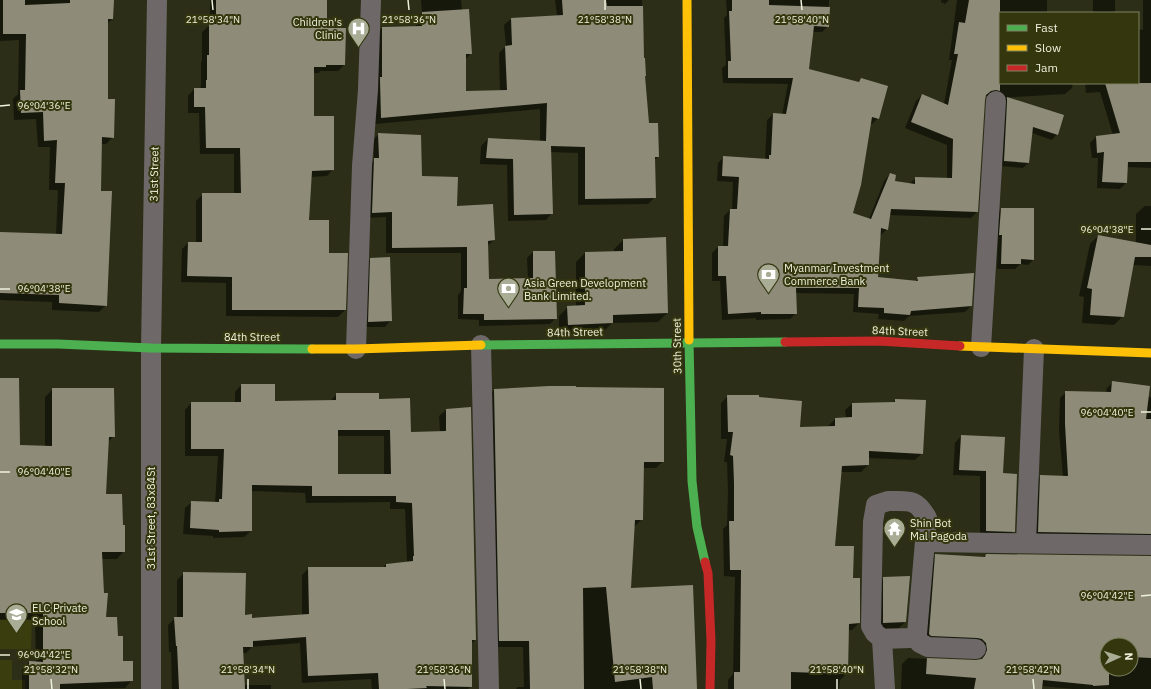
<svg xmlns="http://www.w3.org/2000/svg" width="1151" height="689" viewBox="0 0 1151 689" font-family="'IBM Plex Sans',sans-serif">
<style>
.built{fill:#3a3e0f}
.shadow{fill:#0007;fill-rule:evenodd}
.building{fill:#8e8c79;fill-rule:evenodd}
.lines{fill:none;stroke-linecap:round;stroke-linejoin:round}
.street{stroke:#6e6968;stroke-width:20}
.fast{stroke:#4caf50;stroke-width:9}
.slow{stroke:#ffc107;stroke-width:9}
.jam{stroke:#c62828;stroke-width:9}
.ticks{fill:none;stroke:#eef1db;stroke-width:1.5}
.labels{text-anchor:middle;stroke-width:4;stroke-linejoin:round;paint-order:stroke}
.poi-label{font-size:11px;fill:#eef1db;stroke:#34370e;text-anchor:start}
.street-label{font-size:11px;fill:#eef1db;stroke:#34370e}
.ticks-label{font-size:10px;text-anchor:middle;fill:#eef1db;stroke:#34370e;stroke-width:4;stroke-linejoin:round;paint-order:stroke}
</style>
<rect width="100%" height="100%" fill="#2c2e17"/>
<g class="built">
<path d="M0 619H32L31 649H0Z"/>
<path d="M0 660H12V680H25V689H0Z"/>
</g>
<g class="shadow">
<path d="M0 0H113L112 19 107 24V100L113 137 106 144H101L100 192 106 305 99 312 52 310V302L0 300V233L56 235 58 190H49L50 147H38L36 119 14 120 13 99 18 94 19 40 0 41Z"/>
<path d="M210 0H326L327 29 344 65 338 71H320L319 73H313V117L333 169 327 176 310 177 308 221 328 254 345 310 338 317 226 316V283L181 282 182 249 188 243H196V201L203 194H234V154H200L199 113H188V96L194 89H200L201 86V62L202 60V32L210 25Z"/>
<path d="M421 0H461L462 11 470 54 465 60V92L500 91 499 53 506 46 504 25 511 19 557 16 555 0H642L643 59 645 76 644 77 648 124 658 157 654 160 655 197 648 204 578 205V153L550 152 552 213 546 220 508 221 507 165 480 164 481 146 488 139 540 141V109L375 124V35L382 28H416L415 19 422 13Z"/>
<path d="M726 0H829L828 26 822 32H812L808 69 858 82 861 79 878 118 872 124H870L852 213 869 219 884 181 890 174 894 182 909 184 916 178 947 179V145L905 128 916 101 922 95 944 104 952 60H949L957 0H1047V13H1000V83H1073L1072 88 1065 94 997 98 991 95 985 96 977 212 971 218 889 215 887 229 881 235H879L877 278 915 282 918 278 971 306 965 312 909 316 904 321 878 319 879 314 853 312 854 294 795 293 796 313 790 319 756 320V318L722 320 720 281H712V253L718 247H723L724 216 730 210H732L733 182 717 181 718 163 724 157 765 160 767 120 773 114 782 115 788 84 723 83 722 68 726 65 724 18 727 15Z"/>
<path d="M941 0H949L945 4 941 2Z"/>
<rect x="1093" y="0" width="22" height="13"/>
<path d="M1140 0H1151V168L1126 167V183L1120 189 1097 188 1098 158H1092L1090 143 1096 137 1113 135 1100 92 1086 93 1085 83H1138V29L1143 30V0Z"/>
<path d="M1007 98 1063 116 1057 134 1052 140 1032 133 1028 163 1023 168 999 166 1002 103Z"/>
<path d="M378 135 421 177 494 240 487 246 488 280 528 279 527 258 533 252 556 318 550 324 479 326V320L458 319V295L461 291V253H386V217L366 218 369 165 374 160 373 140Z"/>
<path d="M1145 206H1151V266L1133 265 1123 316 1114 325 1082 323 1084 297 1079 296 1090 244 1098 236 1136 243V214Z"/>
<path d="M1001 209 1033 260 1028 265 1020 264 1015 269H997L998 239 996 214Z"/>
<path d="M623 240 667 313 658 322 612 323 603 332 559 334V316L568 307 576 306V262L585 253 614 252V249Z"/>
<path d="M371 259 391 320 385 327H363L365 265Z"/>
<path d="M0 379 19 446 45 447V397L53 389 114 436 108 442 105 496 124 551 117 559H102L105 618 117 637 122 662 132 680 125 688 94 689H22V670L29 662 36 663 35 620H0Z"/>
<path d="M1113 382 1148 397H1151V541L1032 538 1035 482 1041 476 1063 477 1059 431 1060 398 1066 392 1106 393 1107 388Z"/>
<path d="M241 385 274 402 330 401 337 394 378 400 410 433 440 432 439 416 446 410 470 408 475 640 471 644V686L468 689H372L371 679 302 683 300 643 252 647 246 653H243L244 685H271V689H172L171 652H169L168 625 175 618H177V580L183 574 244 616 251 619 302 615V575L309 568H383L386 564 407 562 405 509H390V502L306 503 305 493 251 491V531L244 537 213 538V536L183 534 185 508 192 502 215 503 218 456H185V410L191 403H235V392ZM337 436H384V475H337Z"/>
<path d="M575 387 663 461 656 468H642V519L635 526H634L630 589 696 689H516L517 687H524L523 647H493L487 397 494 390Z"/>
<path d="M728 396 758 398 799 428 828 427V426L835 419 846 418 845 410 852 404 892 403 895 400 922 453 915 460 868 458V465L861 472H841L834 547 852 579 859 623 852 630H848L847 673 840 680 839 689H728V680L733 674 735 577 724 576 723 529 727 525 728 490 727 462H724L727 439H721V403Z"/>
<path d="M961 436 1002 474 1014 531 1008 537H980V476L953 475 955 443Z"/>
<path d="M936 555 984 557 986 555 1151 558V689H1073L1042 686 1041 689H901L902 664 908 658 976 661 981 660 982 656 925 641 930 561ZM1107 645H1131V669H1107Z"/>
<path d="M884 578 906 621 899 628H877L878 584Z"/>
</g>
<g class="building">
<path d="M3 0H25V5L70 3V0H114L113 19H108V99H115L114 138 102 137 101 191H112L107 306 59 303V295L0 293V232L62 234 65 183H55L57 140 44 141 43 112 21 113 20 90H25L26 34H3Z"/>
<path d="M216 0H327V28H346L345 65H326V67H314V116H334V170L312 171 309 220H329V253H348L346 310H232V277L187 276 188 242H202V193H241L240 148H206L205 107H194V88H206V80H207V55H209V24H216Z"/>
<path d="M562 0H606L607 6H643L644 58H645L646 76H645L649 123H658L659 157H655L656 198 585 199V147L551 146 553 214 514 215 513 159 486 158 488 138 546 141 547 103 381 118 380 80V77H382V27L422 26V12L469 9 472 54H466V91L507 90 505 46 512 45 511 18 563 15Z"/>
<path d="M732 0H769V5L830 7 829 27 814 26 809 69 859 82 861 78 888 86 879 119 872 117 861 185 853 213 871 219 890 173 896 175 895 181 915 184V177L952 178 953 139 911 122 922 94 948 105 958 54H954L959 22 965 23 969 0H1000V91L996 90 991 91 986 95 985 100 978 212 891 209 888 230 881 228 878 277 918 281 917 277 974 273 972 306 911 311 910 315 884 313V308L858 307 859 288H796L797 314H761V312L728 314 726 276H718V246H728L730 209H737L739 177 722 176 723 156 769 159V155H771L773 113 786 114 793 78H728V61H731L729 11H732Z"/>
<path d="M1105 83H1151V162H1128L1127 183 1102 182 1104 152 1097 153 1096 136 1120 133Z"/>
<path d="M1007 97 1064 115 1058 135 1033 127 1029 163 1004 161 1007 102Z"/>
<path d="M378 133 421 135 422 176 458 177 457 206 493 204 495 240 488 241 489 279 533 278V251H555L557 319 484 320V314H463L464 288H467V247L392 248V212L372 213 374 158H379Z"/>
<path d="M1001 208H1034V260L1021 259V264H1001L1002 235H999Z"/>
<path d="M1098 235 1151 245V257H1135L1124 317 1090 315 1092 289 1087 288Z"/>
<path d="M666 237 668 313 613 315V323L568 325 567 306 585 305V252L623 251V239Z"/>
<path d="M390 257 392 321 368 322 370 258Z"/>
<path d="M0 378H19L20 445 52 446V388H114L115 437H109L106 494H122L123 525H125V552H102L104 593H108L106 617H117L118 636H123V661H133V681L60 684V689H29V661L43 662V613H0Z"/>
<path d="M1112 381 1150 386 1146 419H1151V534L1038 532 1040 475 1068 476 1065 424V391L1111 392Z"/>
<path d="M241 384H275V401L336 400V393H379V399L410 398 411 432 446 431V409L471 407 476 640H472V687L426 686 427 688 407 689H379L378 673 308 676 306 637 253 641V647H243L245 689H179L177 646H176L174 617H183V572L246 573 245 615 252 614V618L309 614 308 567H386V564L413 561V556H414L412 503 396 502V496H312V486L252 485V531L219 532V530L190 528 191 501 219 502V499H222L224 449H191V402H241ZM338 430H390L391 474H338Z"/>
<path d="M549 386H576V387L664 388V462H644L643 520H635L631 588 693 585 697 689H653L652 677 615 682 606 587 583 588 584 689H530L529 641H499L494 389Z"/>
<path d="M727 395H759V397L802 401 800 427 835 426V418L852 417V403L895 402V399L926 400 923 454 869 451V465L842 466 835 546H854L853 578H860V623L849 624 848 674 791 672V689H734V672H740L741 570H730L729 521H734V483L733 456 730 455 733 432H728Z"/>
<path d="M961 435 1005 437 1003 473 1017 474 1015 532 986 531V471L959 470Z"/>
<path d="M935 554 985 557 986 554 1151 556V658L1131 657V645H1107V669H1129V672H1109V685L1093 686V685L1043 680 1042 689H974L976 678 926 674 927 658 976 660 982 659 985 655 987 650 986 643 982 639 977 638 931 636 929 634Z"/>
<path d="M910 576 906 622 883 623V577Z"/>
</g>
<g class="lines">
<g class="street">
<path d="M481 345 489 689"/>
<path d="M981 347 996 101"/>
<path d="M356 349 362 166 368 90 371 0"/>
<path d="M888 501C909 501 916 498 927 518L917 634 915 637 910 638 882 639 875 633 871 626 873 522 876 505Z"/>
<path d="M926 542 1151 545"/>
<path d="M1026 543 1034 349"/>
<path d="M915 637 920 643 928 647 976 649"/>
<path d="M882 639 885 689"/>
<path d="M151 689V348L157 0"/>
</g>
<g class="fast">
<path d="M689 340 692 481 697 527 705 562"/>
<path d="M0 344H58L151 348 312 349"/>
<path d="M481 345 785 342"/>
</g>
<g class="slow">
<path d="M687 0 689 340"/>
<path d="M960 346 1151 353"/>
<path d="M312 349H356L481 345"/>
</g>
<g class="jam">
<path d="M785 342 879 341 960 346"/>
<path d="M705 562 708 573 711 641 710 689"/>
</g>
</g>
<path class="ticks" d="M212 0 213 10M408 0 409 10M605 0V10M801 0 802 10M0 106 10 105M1141 229H1151M0 289H10M1141 412H1151M0 472H10M1141 596 1151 595M0 655H10M51 679 52 689M248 679V689M444 679 445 689M640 679 641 689M837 679V689M1033 679 1034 689"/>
<defs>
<symbol id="hospital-pin" viewBox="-11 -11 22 30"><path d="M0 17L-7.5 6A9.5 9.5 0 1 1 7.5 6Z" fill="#aaad96" stroke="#34370e"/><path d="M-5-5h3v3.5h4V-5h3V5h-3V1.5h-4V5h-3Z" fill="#fff"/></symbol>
<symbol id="bank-pin" viewBox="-11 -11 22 30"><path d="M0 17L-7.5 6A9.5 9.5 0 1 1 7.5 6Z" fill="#aaad96" stroke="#34370e"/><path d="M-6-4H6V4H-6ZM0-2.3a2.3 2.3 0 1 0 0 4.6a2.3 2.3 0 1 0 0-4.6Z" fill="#fff"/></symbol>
<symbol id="temple-pin" viewBox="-11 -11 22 30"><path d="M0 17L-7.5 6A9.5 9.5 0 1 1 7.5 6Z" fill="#aaad96" stroke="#34370e"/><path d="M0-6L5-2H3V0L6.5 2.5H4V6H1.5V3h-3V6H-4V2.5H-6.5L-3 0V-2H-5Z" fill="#fff"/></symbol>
<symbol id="school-pin" viewBox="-11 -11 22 30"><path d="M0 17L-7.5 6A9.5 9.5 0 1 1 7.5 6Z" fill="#aaad96" stroke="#34370e"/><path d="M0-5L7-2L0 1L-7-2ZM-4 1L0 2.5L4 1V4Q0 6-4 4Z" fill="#fff"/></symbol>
</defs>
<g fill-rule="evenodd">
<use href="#hospital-pin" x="346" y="16" width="25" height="34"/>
<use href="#bank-pin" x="756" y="262" width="25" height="34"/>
<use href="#bank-pin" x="496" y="276" width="25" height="34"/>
<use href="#temple-pin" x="882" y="516" width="25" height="34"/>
<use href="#school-pin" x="4" y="602" width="25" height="34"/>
</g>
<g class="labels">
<g class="poi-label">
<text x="342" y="26" text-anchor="end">Children's<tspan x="342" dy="13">Clinic</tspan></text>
<text x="784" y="272">Myanmar Investment<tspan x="784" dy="13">Commerce Bank</tspan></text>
<text x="524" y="287">Asia Green Development<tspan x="524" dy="13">Bank Limited.</tspan></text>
<text x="910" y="527">Shin Bot<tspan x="910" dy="13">Mal Pagoda</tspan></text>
<text x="32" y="612">ELC Private<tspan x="32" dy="13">School</tspan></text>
</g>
<g class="street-label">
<text transform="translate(154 174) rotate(-89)" y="4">31st Street</text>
<text transform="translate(900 331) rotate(2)" y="4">84th Street</text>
<text transform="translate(575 332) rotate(-1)" y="4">84th Street</text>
<text x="252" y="341">84th Street</text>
<text transform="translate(677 346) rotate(-91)" y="4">30th Street</text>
<text transform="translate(151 518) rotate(-90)" y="4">31st Street, 83x84St</text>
</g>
</g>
<g class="ticks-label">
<text x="605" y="23">21°58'38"N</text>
<text x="213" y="23">21°58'34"N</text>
<text x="409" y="23">21°58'36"N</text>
<text x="802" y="23">21°58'40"N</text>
<text x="44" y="109">96°04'36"E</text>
<text x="1107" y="233">96°04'38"E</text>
<text x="44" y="292">96°04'38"E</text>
<text x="1107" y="416">96°04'40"E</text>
<text x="44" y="475">96°04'40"E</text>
<text x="1107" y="599">96°04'42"E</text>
<text x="44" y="658">96°04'42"E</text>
<text x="51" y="673">21°58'32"N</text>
<text x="248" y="673">21°58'34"N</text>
<text x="444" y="673">21°58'36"N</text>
<text x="640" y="673">21°58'38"N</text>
<text x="837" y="673">21°58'40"N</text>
<text x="1033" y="673">21°58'42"N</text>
</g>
<rect x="999" y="12" width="140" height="72" fill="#34370e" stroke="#7e8160"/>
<rect x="1007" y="25" width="20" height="6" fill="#4caf50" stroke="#7e8160"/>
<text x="1035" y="32" font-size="12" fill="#eef1db">Fast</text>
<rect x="1007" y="45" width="20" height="6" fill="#ffc107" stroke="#7e8160"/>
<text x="1035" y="52" font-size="12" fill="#eef1db">Slow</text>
<rect x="1007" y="65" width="20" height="6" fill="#c62828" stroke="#7e8160"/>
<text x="1035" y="72" font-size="12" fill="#eef1db">Jam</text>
<g transform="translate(1119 657) rotate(87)"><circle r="19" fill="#34370e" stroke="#7e8160"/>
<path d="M0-3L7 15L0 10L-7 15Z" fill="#aaad96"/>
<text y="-6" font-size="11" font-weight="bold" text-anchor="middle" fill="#eef1db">N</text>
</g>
</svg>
